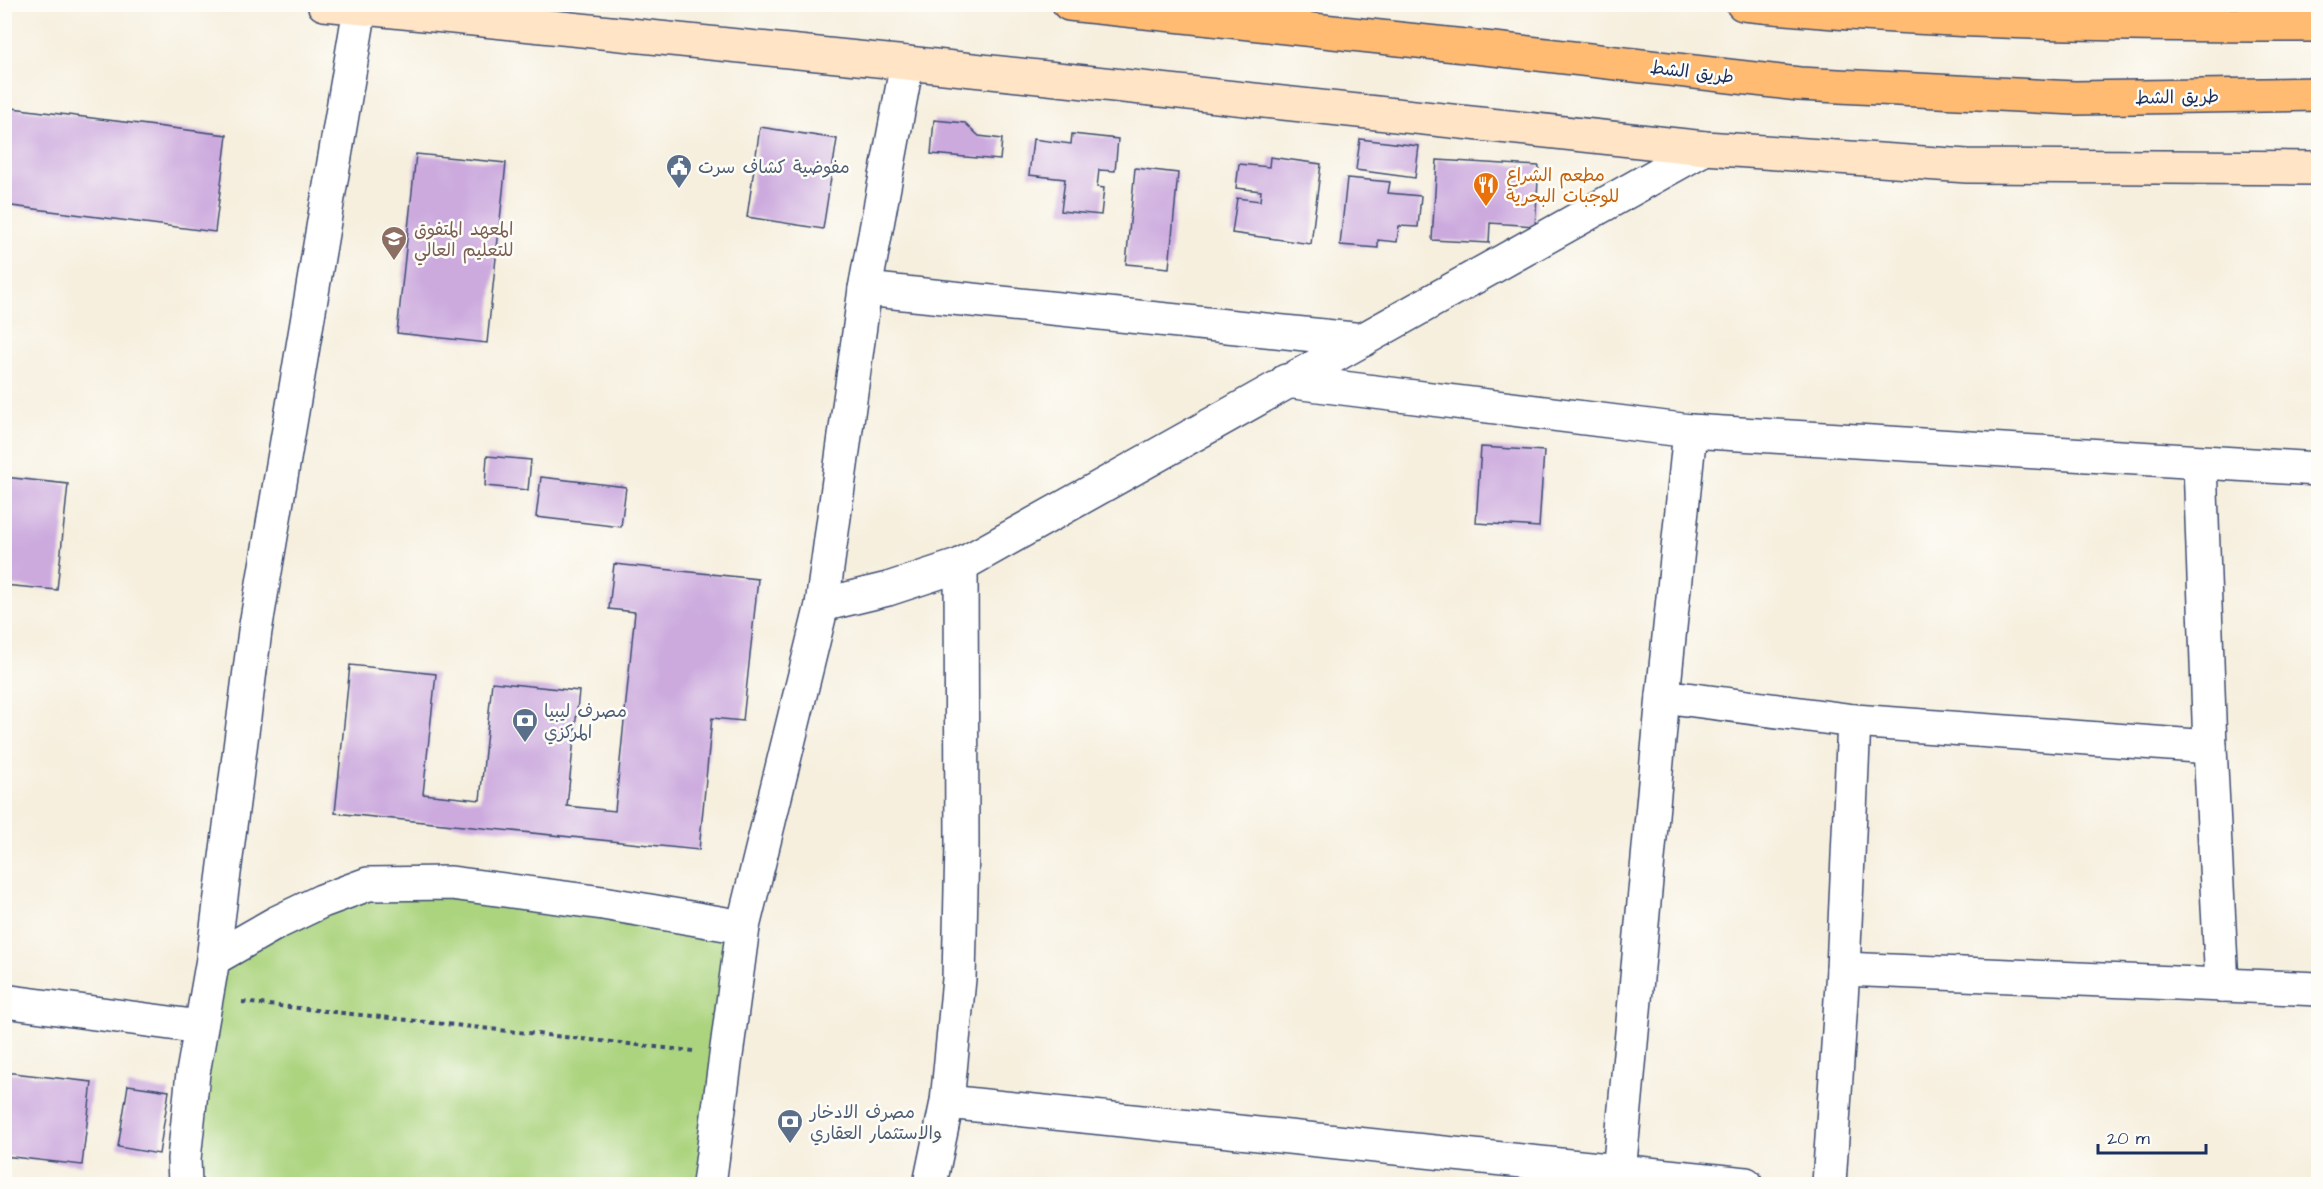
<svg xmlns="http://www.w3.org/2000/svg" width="2323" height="1189" viewBox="0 0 2323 1189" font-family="'Architects Daughter','Playpen Sans Arabic',sans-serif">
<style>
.green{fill:#acd47f;stroke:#64826e;stroke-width:1.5}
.building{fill:#ccaade}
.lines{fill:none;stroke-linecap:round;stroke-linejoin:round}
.street-casing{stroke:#3c4c71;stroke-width:36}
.secondary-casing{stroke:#3c4c71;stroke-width:36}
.primary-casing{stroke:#3c4c71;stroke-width:36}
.path{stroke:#3c4c71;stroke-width:4;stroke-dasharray:4.5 4.5;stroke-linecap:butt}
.street{stroke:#fff;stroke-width:33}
.secondary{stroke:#ffe4c6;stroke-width:33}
.primary{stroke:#febb71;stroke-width:33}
.labels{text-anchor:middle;stroke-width:5;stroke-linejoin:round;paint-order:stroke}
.street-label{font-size:18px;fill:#1b2f5e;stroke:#fdfcf7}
.service-label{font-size:18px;fill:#4e5e75;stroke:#fdfcf7;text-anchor:start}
.food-label{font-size:18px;fill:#c56008;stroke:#fdfcf7;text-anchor:start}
.education-label{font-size:18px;fill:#785e54;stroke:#fdfcf7;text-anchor:start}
</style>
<rect width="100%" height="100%" fill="#fdfcf7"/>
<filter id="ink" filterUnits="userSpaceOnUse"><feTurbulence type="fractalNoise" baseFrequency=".0167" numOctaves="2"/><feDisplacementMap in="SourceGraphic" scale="12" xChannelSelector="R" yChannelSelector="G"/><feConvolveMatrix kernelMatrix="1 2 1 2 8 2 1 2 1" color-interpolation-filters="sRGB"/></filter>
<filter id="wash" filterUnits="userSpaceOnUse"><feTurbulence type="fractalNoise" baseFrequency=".008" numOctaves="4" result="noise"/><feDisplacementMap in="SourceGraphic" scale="24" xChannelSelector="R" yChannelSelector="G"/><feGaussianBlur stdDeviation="1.35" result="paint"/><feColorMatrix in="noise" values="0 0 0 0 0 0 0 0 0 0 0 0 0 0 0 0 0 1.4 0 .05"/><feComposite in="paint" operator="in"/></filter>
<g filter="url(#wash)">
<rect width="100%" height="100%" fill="#f6efde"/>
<path class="green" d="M368 884 743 927 709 1184H185L213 959Z"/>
<g id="blocks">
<g class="building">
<path d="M4 107 227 135 215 232 4 205Z"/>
<path d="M934 120 965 123 979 136 1002 139 1000 160 931 154Z"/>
<path d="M760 127 837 139 823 229 747 217Z"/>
<path d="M1072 134 1118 139 1115 171 1099 170 1097 187 1104 188 1101 215 1061 211 1065 179 1029 175 1033 139 1071 144Z"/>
<path d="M1360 139 1419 146 1415 178 1356 170Z"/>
<path d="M416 154 506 163 487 343 397 333Z"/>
<path d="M1270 157 1321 164 1311 244 1232 233 1237 198 1260 201 1261 191 1236 188 1239 164 1269 167Z"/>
<path d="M1437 160 1539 166 1535 226 1490 223 1489 243 1432 240Z"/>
<path d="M1135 168 1178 173 1169 268 1126 264Z"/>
<path d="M1347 178 1390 182 1388 193 1421 196 1418 227 1399 226 1397 242 1378 240V248L1340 245Z"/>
<path d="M1481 447 1544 451 1539 527 1476 523Z"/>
<path d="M487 456 531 460 528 490 485 486Z"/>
<path d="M4 477 68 484 57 590 4 585Z"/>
<path d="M541 477 626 487 621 527 536 517Z"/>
<path d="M614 564 758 579 743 721 712 718 699 850 335 813 350 665 436 674 423 794 480 800 492 682 579 691 567 806 615 811 635 612 609 609Z"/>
<path d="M4 1072 92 1082 82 1165 4 1156Z"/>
<path d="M128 1085 169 1091 159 1154 118 1147Z"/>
</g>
</g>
</g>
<g filter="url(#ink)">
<use href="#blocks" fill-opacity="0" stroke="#3c4c71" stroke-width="1.5"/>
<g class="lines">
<defs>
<g id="street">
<path d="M865 289 1363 340"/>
<path d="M1286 381 1690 431 2318 469"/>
<path d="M2200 463 2210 747 2222 985"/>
<path d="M822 605 888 589 961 565 1705 148"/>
<path d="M1663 696 1854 721 2210 747"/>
<path d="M213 959 276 923 322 901 368 884 451 883 603 903 743 927"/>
<path d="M1843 969 2318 989"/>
<path d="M4 1001 200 1027"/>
<path d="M947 1102 1746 1184"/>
<path d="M185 1184 184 1159 193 1073 213 959 255 631 360 8"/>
<path d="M709 1184 743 927 822 605 865 289 907 63"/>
<path d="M930 1184 947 1102 959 979 962 844 961 565"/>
<path d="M1618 1184 1663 696 1690 431"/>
<path d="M1829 1184 1843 969 1854 721"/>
</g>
<path id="secondary" d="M324 4 907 63 1705 148 1967 166 2318 168"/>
<g id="primary">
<path d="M1069 4 1503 50 1799 84 2075 98 2318 94"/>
<path d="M1743 4C1935 24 2126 25 2318 25"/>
</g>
</defs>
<use href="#street" class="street-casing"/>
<use href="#secondary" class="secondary-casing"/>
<use href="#primary" class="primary-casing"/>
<path class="path" d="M242 1002 693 1051"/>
<use href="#street" class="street"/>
<use href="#secondary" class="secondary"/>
<use href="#primary" class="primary"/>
</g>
</g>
<defs>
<symbol id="civic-pin" viewBox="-11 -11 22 30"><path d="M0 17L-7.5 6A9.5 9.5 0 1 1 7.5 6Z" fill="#5c6f8a" stroke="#fdfcf7"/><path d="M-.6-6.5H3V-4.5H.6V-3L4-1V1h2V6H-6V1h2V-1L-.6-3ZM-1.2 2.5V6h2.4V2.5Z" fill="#fff"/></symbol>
<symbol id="restaurant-pin" viewBox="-11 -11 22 30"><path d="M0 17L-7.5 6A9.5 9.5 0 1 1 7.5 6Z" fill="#e8710a" stroke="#fdfcf7"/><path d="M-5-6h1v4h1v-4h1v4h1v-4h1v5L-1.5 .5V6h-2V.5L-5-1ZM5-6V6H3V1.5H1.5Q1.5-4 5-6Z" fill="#fff"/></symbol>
<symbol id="school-pin" viewBox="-11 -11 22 30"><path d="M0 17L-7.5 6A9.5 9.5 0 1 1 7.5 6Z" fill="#8d6e63" stroke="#fdfcf7"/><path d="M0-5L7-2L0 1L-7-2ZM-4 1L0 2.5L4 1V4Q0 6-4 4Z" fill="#fff"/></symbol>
<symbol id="bank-pin" viewBox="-11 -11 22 30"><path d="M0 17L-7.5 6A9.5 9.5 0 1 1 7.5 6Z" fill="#5c6f8a" stroke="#fdfcf7"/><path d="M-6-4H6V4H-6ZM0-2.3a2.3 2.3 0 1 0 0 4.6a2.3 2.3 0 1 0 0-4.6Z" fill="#fff"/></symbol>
</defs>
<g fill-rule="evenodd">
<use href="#civic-pin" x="664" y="152" width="30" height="40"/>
<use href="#restaurant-pin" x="1471" y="170" width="30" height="40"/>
<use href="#school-pin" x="379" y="224" width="30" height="40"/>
<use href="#bank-pin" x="510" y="706" width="30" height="40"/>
<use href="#bank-pin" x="775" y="1107" width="30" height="40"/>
</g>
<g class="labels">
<g class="street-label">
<text transform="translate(1692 72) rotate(7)" y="6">طريق الشط</text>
<text transform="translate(2177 97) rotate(-1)" y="6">طريق الشط</text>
</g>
<g class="service-label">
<text x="698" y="173">مفوضية كشاف سرت</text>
<text x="544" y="717">مصرف ليبيا<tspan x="544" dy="21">المركزي</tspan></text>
<text x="810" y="1118">مصرف الادخار<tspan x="810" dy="21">والاستثمار العقاري</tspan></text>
</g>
<g class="food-label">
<text x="1506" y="181">مطعم الشراع<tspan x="1506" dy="21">للوجبات البحرية</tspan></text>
</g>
<g class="education-label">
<text x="414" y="235">المعهد المتفوق<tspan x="414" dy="21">للتعليم العالي</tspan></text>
</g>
</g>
<rect width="2323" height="1189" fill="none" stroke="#fdfcf7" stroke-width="24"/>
<path d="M2098 1144v9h108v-9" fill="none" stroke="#1b2f5e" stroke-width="3"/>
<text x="2107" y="1144" font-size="18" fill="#1b2f5e" stroke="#fdfcf7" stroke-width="4.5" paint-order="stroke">20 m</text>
</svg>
